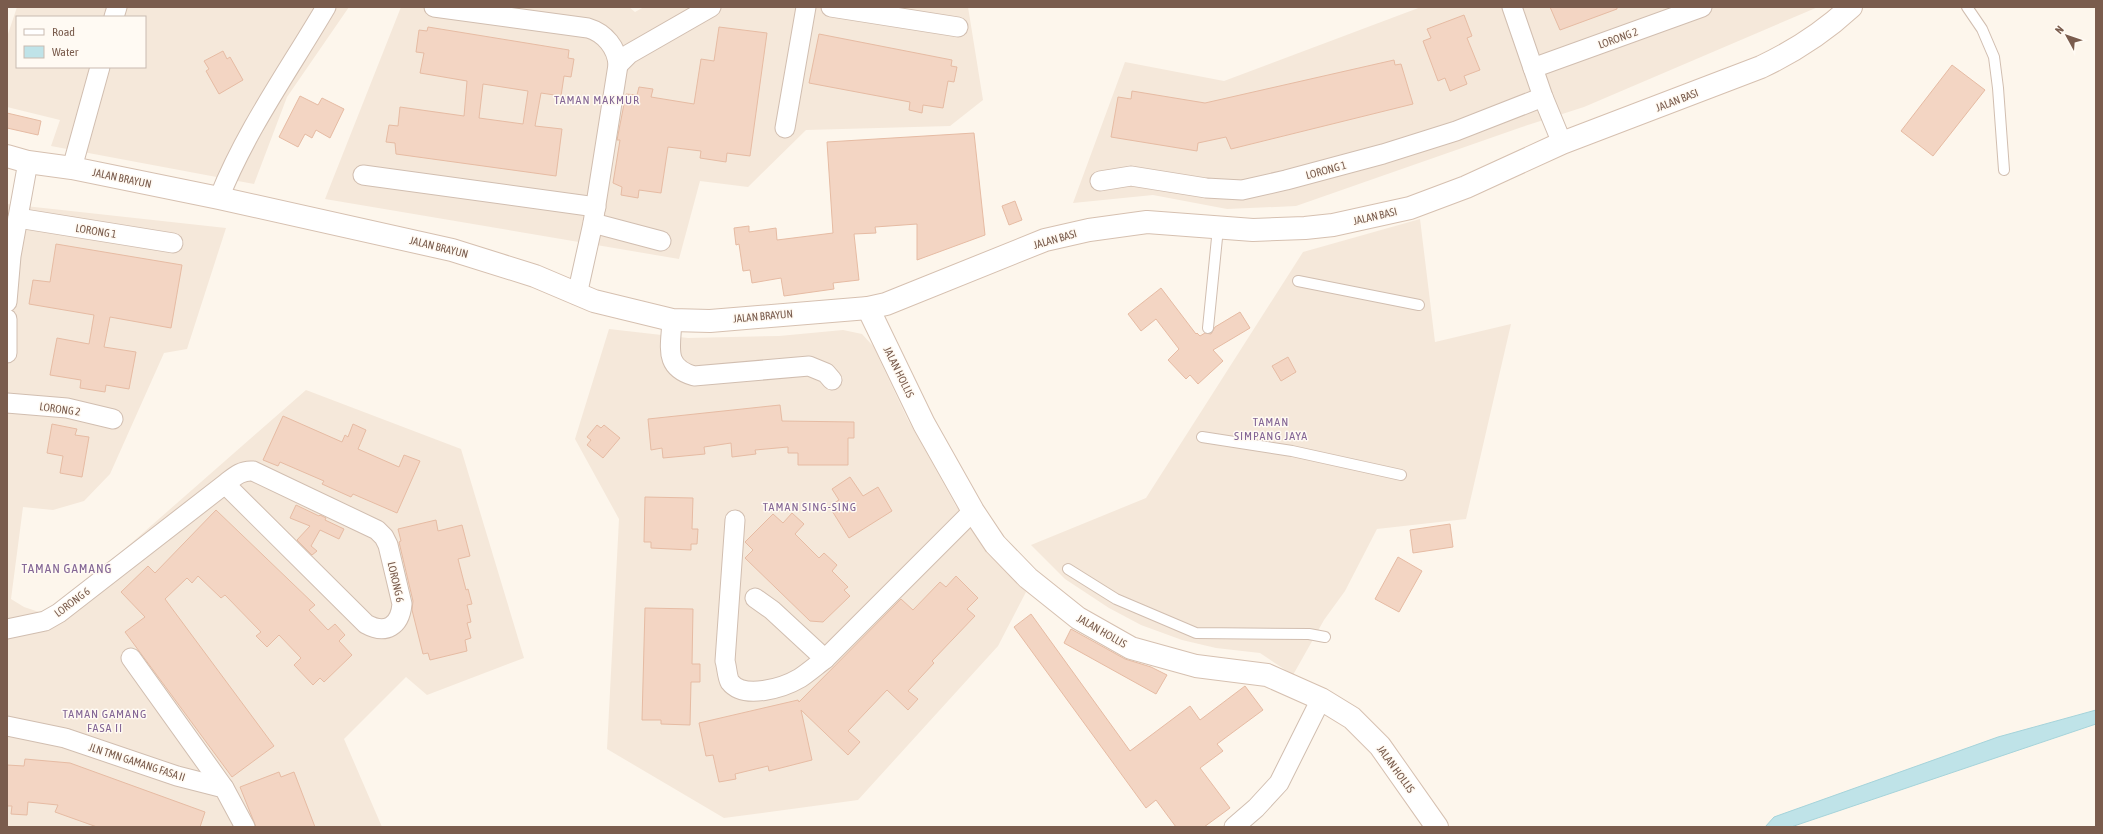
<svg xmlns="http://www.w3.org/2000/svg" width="2103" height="834" viewBox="0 0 2103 834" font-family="'Asap Condensed',sans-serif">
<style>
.residential{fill:#f5e8da;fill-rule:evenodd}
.water{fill:#bfe3e8;stroke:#a5d3da}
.building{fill:#f3d5c3;stroke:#e6bba3;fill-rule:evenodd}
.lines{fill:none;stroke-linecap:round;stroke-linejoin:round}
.lane-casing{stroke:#d1beb0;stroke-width:12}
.street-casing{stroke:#d1beb0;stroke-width:21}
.secondary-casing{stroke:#d6c0b0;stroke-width:24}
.lane{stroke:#fff;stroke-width:10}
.street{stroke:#fff;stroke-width:19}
.secondary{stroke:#fff;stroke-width:22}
.labels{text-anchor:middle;stroke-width:3;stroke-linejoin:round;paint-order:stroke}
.street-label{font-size:11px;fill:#7a5c4d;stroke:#fffaf3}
.neighbourhood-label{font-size:12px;letter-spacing:1px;fill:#846695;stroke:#fffaf3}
.quarter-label{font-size:13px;letter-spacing:1px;fill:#846695;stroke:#fffaf3}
</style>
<rect width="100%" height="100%" fill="#fdf6ec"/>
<g class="residential">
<path d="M17 7H349L287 97 254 184 51 146 60 120 7 107V37ZM17 17H145V67H17Z"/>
<path d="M401 7H629L635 12 644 7H968L983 100 950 126 806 130 748 187 700 181 679 259 325 199Z"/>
<path d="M1421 7H1818L1584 107 1522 127 1296 206 1227 209 1153 195 1073 203 1125 62 1224 81Z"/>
<path d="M7 204 226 228 187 349 164 353 110 474 84 501 53 510 23 507 11 599 24 607 42 613 71 596 306 390 461 449 524 658 427 695 406 677 344 739 382 827H7Z"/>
<path d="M1420 219 1435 342 1511 324 1466 519 1377 529 1345 591 1324 620 1293 675 1260 653 1216 648 1182 640 1141 625 1109 608 1065 579 1031 545 1146 498 1303 252Z"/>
<path d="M609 329 688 338 779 336 843 330 862 334 873 346 907 418 956 506 1026 592 998 646 858 800 724 818 607 749 619 519 575 439Z"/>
</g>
<path class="water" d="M2096 710V724L1791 827H1765L1774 817 1998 737Z"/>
<g class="building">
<path d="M1550 7H1617V9L1560 30Z"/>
<path d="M1464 15 1472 36 1467 38 1480 70 1464 76 1467 84 1450 91 1445 78 1438 81 1423 41 1431 38 1427 29Z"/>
<path d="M428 27 569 50 568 58 574 59 571 77 564 76 561 96 541 93 535 126 562 129 556 176 396 154 395 143 386 142 389 125 398 126 400 107 464 116 467 81 420 73 424 53 416 52 419 30 427 31ZM483 84 528 91 523 124 479 118Z"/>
<path d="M719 27 767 33 750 156 727 153 726 162 700 158 701 151 668 147 661 193 639 190 638 198 621 195 622 187 613 183 620 140H617L626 94 637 95 639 87 653 89 651 97 694 104 701 59 714 61Z"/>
<path d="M819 34 952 60 951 66 957 67 954 82 948 81 943 108 923 105 922 113 909 110 910 102 809 83Z"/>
<path d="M223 51 227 59 230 57 243 80 219 94 206 71 209 69 204 61Z"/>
<path d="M1394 60 1395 65 1401 64 1413 104 1231 149 1226 137 1198 143 1197 151 1111 137 1118 97 1131 99 1132 91 1205 103Z"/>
<path d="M1952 65 1985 90 1933 156 1901 131Z"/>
<path d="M300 96 318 105 322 98 344 109 330 138 316 130 312 138 305 134 298 147 279 137Z"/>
<path d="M7 113 41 121 38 135 7 128Z"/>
<path d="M974 133 985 235 917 260V224L875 227 876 233 854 234 859 280 833 283 834 289 784 296 781 278 752 283 750 270 743 271 739 244 736 245 734 228 749 226V232L776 228 777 240 833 233 827 142Z"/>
<path d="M1015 201 1022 220 1009 225 1002 206Z"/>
<path d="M56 244 182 265 171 328 110 317 104 347 136 352 129 389 106 385 105 392 80 388 81 380 50 375 57 338 89 344 94 315 29 304 33 280 50 282Z"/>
<path d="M1161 288 1196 334 1197 333 1200 336 1205 333 1211 334 1215 327 1240 312 1250 328 1213 350 1223 361 1198 384 1190 375 1186 379 1168 360 1179 349 1156 319 1141 331 1128 314Z"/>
<path d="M1288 357 1296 372 1281 381 1272 366Z"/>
<path d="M780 405 782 421 854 422V438H848V465H798V453H788V447L755 450 756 454 732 457 731 443 704 447 705 454 663 458 662 448 651 450 648 419Z"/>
<path d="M283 416 342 442 345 435 348 437 353 424 366 430 358 449 399 467 404 455 420 461 397 513 353 494 351 497 322 484 324 481 280 462 278 466 263 460Z"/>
<path d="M52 424 77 429 75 435 89 437 82 477 60 473 63 456 47 453Z"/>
<path d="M597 425 601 428 604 425 620 438 603 458 587 445 591 440 587 437Z"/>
<path d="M850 477 863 496 878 487 892 511 849 538 829 506 839 500 832 489Z"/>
<path d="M645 497 693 498 692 529H698L697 544H691V550L651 548V542H644Z"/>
<path d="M296 505 319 516 320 515 326 518 325 520 344 529 339 539 320 530 311 546 317 551 312 555 297 540 310 526 290 518Z"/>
<path d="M216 510 315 605 309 610 328 630 335 624 345 635 339 641 352 655 324 682 320 678 313 685 294 665 301 658 279 635 267 647 256 636 261 632 225 595 221 598 198 576 192 583 187 578 165 599 274 746 232 777 125 632 145 617 121 592 148 566 155 573Z"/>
<path d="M792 513 804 524 795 534 819 558 824 553 837 565 832 571 848 587 844 590 850 596 823 622 810 621 745 558 753 550 745 542 773 514 783 523Z"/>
<path d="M436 520 438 531 462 525 470 556 458 559 466 590 468 589 472 604 467 605 471 622 467 623 471 638 465 640 467 651 430 660 428 653 423 654 412 610 413 601 399 542 401 541 398 529Z"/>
<path d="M1450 524 1453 547 1413 553 1410 530Z"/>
<path d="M1398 557 1422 571 1399 612 1375 599Z"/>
<path d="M956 576 978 598 967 609 975 616 932 661 934 663 908 691 918 699 908 710 887 690 848 731 860 742 848 755 801 710 812 760 769 771 768 766 735 774 736 779 719 782 713 755 706 756 699 723 798 700 799 702 901 599 913 610 940 582 946 587Z"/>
<path d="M645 608 693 609 692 664H700V682H691L690 725 661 724V720H642Z"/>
<path d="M1031 614 1130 751 1190 706 1200 720 1245 686 1263 710 1217 744 1223 751 1200 768 1230 808 1204 827H1176L1156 800 1146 808 1014 627Z"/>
<path d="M1071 629 1125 659 1151 667 1167 675 1156 694 1064 643Z"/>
<path d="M25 759 70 763 205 812 200 827H97L55 812 58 805 28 802 27 815 11 814 12 806H7V765L24 766Z"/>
<path d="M279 772 281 777 294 772 315 827H256L240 787Z"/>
</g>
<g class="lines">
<defs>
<g id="lane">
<path d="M1967 7 1982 29 1994 57 1998 88 2004 170"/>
<path d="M1298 281 1419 305"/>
<path d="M1208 328 1218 228"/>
<path d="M1202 437 1292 451 1401 475"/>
<path d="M1068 569 1116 599 1196 633 1309 634 1325 637"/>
</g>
<g id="street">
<path d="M434 7 588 28C605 33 617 48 618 65L593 223 577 295"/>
<path d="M831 7 958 27"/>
<path d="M1512 7 1543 97 1562 143"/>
<path d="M114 17 117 7"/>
<path d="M618 65 629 54 711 7"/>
<path d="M1533 68 1702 7"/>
<path d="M785 128 806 7"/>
<path d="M72 168 100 67"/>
<path d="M363 175 596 207"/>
<path d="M1100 181 1131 176 1206 188 1242 190 1286 180 1383 154 1456 131 1543 97"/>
<path d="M219 198C246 130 289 70 326 7"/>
<path d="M18 218 173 243"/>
<path d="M593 223 661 241"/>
<path d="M7 302 11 256 28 162"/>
<path d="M7 319V353"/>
<path d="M672 320C671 347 663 367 694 376L809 366 826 373 832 380"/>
<path d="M7 403 67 408 113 419"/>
<path d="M735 520 725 661C727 667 727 677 730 682 744 700 783 688 800 678 809 672 817 665 825 659L973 511"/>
<path d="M755 598 772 610 825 659"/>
<path d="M7 629 45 621 59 613 225 484C234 477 241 470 253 471L377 530 384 537 388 545 402 604C400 626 386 635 366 624L225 484"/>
<path d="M131 658 224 788"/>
<path d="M7 726 65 738 177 776 224 788 245 827"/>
<path d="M1234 827 1256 808 1279 783 1321 699"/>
</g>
<g id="secondary">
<path d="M7 156 28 162 72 168 219 198 452 250 535 276 594 301 672 320 710 321 868 308 886 304 1045 240 1089 230 1147 222 1253 230 1305 228 1333 225 1410 208 1466 187 1562 143 1761 67C1795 51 1824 32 1851 7"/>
<path d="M868 308 924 424 973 511 995 544 1028 578 1078 618 1131 648 1196 666 1267 675 1321 699 1352 718 1380 746 1437 827"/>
</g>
</defs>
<use href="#lane" class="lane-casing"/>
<use href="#street" class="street-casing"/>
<use href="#secondary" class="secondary-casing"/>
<use href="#lane" class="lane"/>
<use href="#street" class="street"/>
<use href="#secondary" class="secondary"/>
</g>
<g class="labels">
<g class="street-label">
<text transform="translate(1618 38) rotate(-20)" y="4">LORONG 2</text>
<text transform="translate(1677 100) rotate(-21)" y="4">JALAN BASI</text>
<text transform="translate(1326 170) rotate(-15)" y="4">LORONG 1</text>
<text transform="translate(122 178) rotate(12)" y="4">JALAN BRAYUN</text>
<text transform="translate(1375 216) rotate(-13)" y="4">JALAN BASI</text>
<text transform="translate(96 231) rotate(9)" y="4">LORONG 1</text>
<text transform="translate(1055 239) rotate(-16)" y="4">JALAN BASI</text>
<text transform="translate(439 247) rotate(14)" y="4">JALAN BRAYUN</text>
<text transform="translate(763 316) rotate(-5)" y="4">JALAN BRAYUN</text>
<text transform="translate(899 372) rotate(64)" y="4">JALAN HOLLIS</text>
<text transform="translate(60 409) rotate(8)" y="4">LORONG 2</text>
<text transform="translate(396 582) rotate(77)" y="4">LORONG 6</text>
<text transform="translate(72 602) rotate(-37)" y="4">LORONG 6</text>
<text transform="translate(1102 631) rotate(30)" y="4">JALAN HOLLIS</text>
<text transform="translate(137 762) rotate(18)" y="4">JLN TMN GAMANG FASA II</text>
<text transform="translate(1396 769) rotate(54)" y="4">JALAN HOLLIS</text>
</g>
<g class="neighbourhood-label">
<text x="597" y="104">TAMAN MAKMUR</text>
<text x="1271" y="426">TAMAN<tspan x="1271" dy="14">SIMPANG JAYA</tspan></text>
<text x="810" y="511">TAMAN SING-SING</text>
<text x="105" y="718">TAMAN GAMANG<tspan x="105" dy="14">FASA II</tspan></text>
</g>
<g class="quarter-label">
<text x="67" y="573">TAMAN GAMANG</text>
</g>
</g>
<rect width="2103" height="834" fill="none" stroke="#7a5c4d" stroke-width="16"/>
<rect x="16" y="16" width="130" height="52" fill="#fffaf3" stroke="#cabbb1"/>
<rect x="24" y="29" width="20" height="6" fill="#ffffff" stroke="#cabbb1"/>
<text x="52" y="36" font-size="12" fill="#7a5c4d">Road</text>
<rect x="24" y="46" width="20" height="12" fill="#bfe3e8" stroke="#cabbb1"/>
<text x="52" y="56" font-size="12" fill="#7a5c4d">Water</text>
<g transform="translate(2067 36) rotate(310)" stroke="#fffaf3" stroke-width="3" paint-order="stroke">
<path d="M0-3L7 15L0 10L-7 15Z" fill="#7a5c4d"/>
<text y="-6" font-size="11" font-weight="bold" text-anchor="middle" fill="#7a5c4d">N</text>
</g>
</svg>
